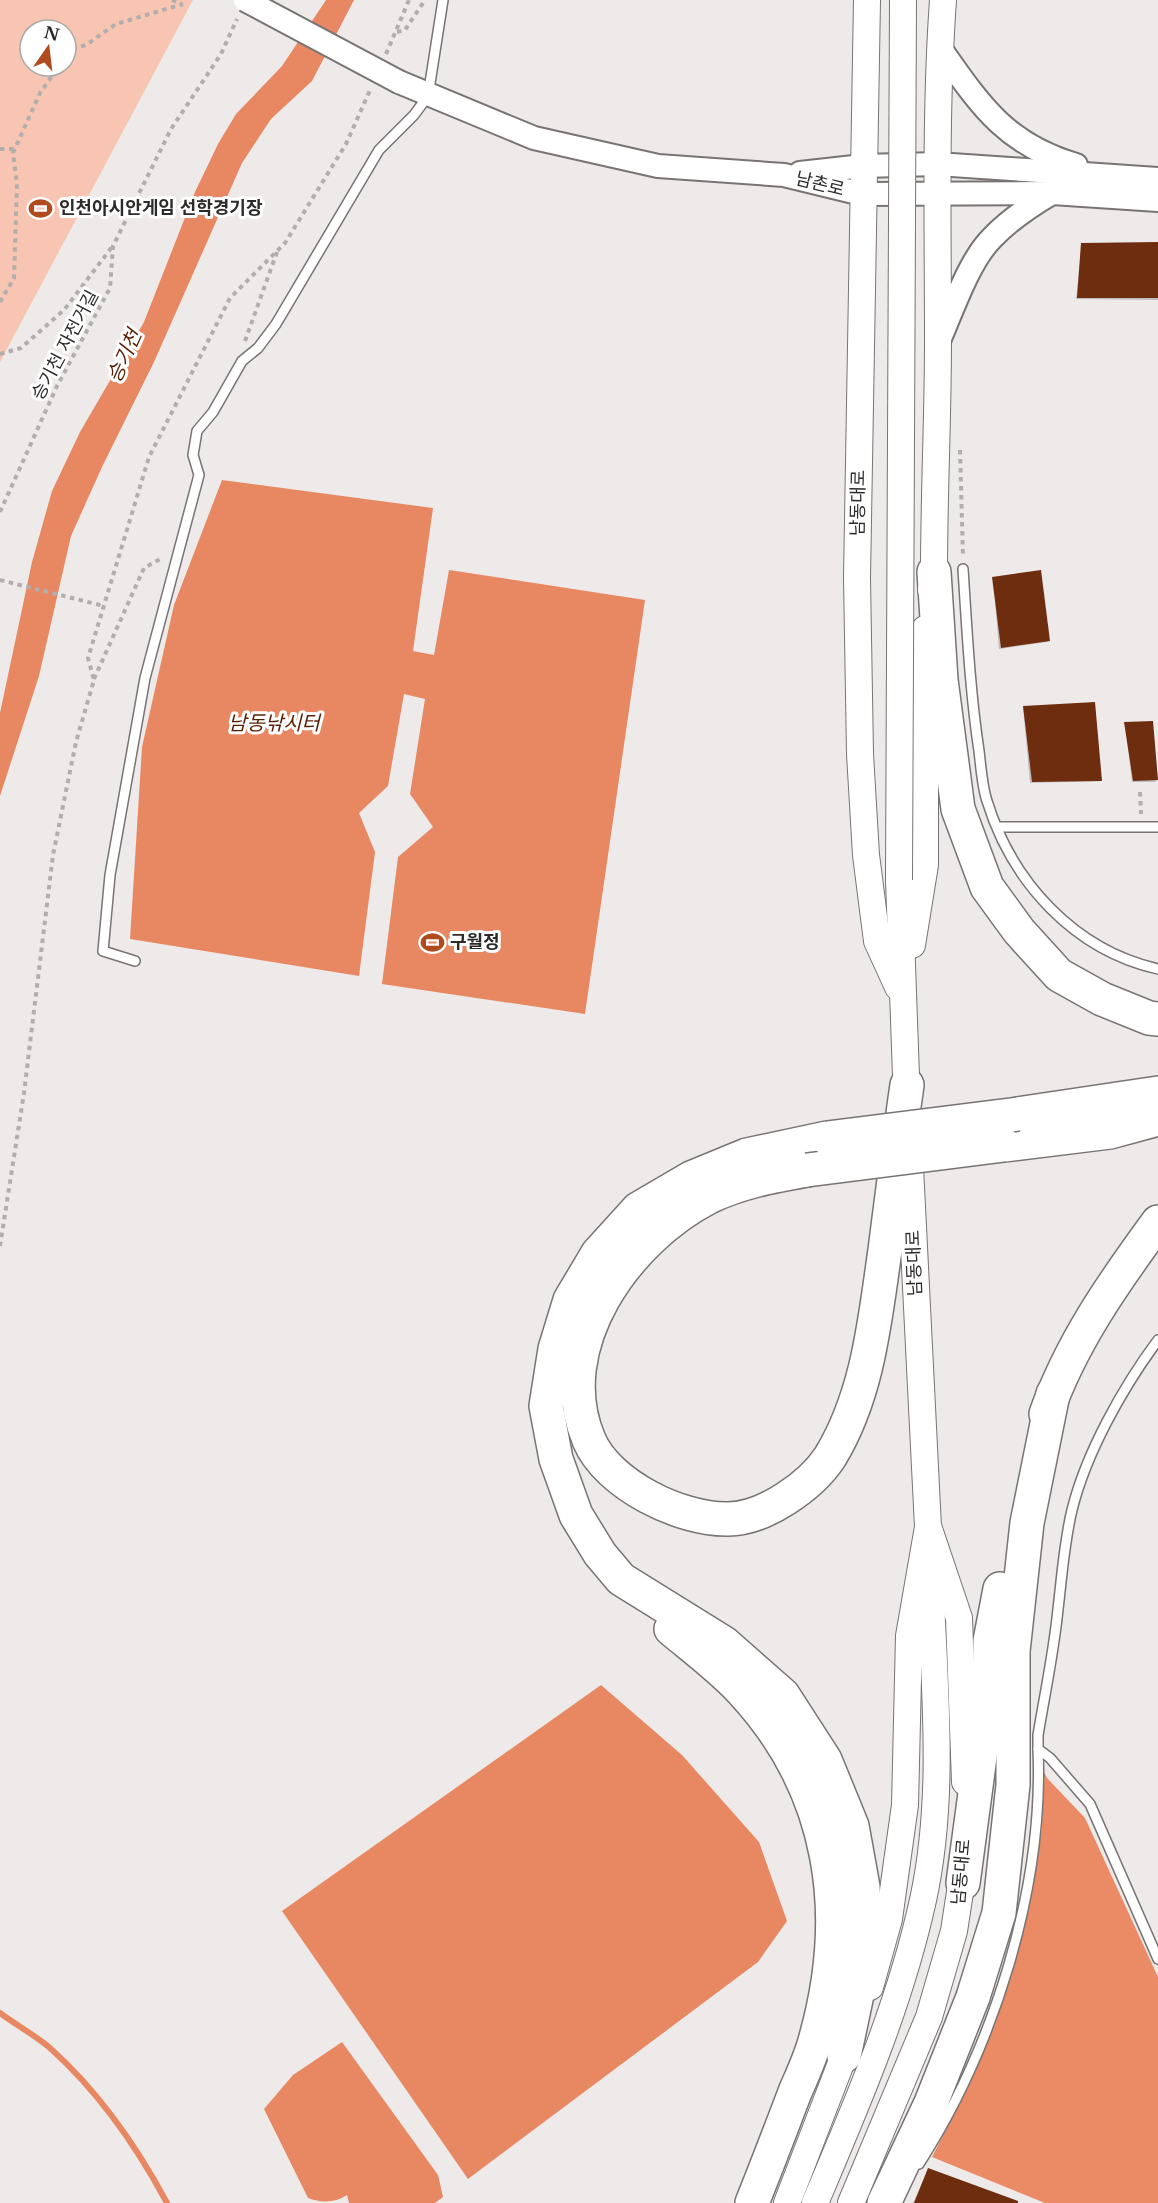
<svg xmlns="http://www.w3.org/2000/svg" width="1158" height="2203" viewBox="0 0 1158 2203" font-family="'Libre Baskerville','Noto Sans KR',serif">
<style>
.green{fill:#f7c5b2;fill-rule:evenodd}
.forest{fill:#ea8b65}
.water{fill:#e78863}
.shadow{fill:#0003}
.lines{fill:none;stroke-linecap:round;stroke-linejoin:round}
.stream{stroke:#e78863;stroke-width:6}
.building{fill:#6f2d10}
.service-casing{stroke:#777473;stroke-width:12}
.tertiary-casing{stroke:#777473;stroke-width:26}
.secondary-casing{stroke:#777473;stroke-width:28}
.motorway-casing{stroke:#777473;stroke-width:36}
.path{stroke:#b2aead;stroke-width:4;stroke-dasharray:4.5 4.5;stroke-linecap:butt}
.service{stroke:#fff;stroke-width:9}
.tertiary{stroke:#fff;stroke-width:22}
.secondary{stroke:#fff;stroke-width:26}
.motorway{stroke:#fff;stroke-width:33}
.tertiary-bridge-casing{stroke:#777473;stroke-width:26;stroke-linecap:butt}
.secondary-bridge-casing{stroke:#777473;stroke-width:28;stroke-linecap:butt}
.motorway-bridge-casing{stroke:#777473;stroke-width:36;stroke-linecap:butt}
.tertiary-bridge{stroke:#fff;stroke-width:22}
.secondary-bridge{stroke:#fff;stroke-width:26}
.motorway-bridge{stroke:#fff;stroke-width:33}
.labels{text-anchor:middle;stroke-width:6;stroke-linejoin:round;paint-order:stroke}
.street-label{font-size:18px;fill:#2c2b2a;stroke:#fff}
.poi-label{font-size:18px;font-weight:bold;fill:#2c2b2a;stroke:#fff;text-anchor:start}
.water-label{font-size:20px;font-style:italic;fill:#591e02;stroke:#fff}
</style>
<rect width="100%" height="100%" fill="#eeeae9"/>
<path class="green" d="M0 0H193L0 362ZM30 30H66V66H30Z"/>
<path class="forest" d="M1043 1770 1047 1778 1085 1818 1158 1977V2203H1045L932 2157 955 2112 998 2010 1025 1924 1042 1828Z"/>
<g class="water">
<path d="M326 0H354L312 81 271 119 242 163 154 362 102 467 71 536 39 676 0 796V713L32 562 52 491 80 432 144 322 195 192 218 144 236 114 282 66Z"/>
<path d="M222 480 433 508 413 651 434 655 449 570 645 600 585 1014 382 984 398 857 433 827 410 794 425 699 404 694 388 786 359 813 375 852 359 976 130 939 142 747 174 605Z"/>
<path d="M601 1685 682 1755 759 1842 787 1921 758 1962 468 2179 282 1911Z"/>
<path d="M342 2042 438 2175 443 2197 435 2203H349L347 2195C335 2203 321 2203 308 2198L264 2109 293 2075Z"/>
</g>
<g class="shadow">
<path d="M1082 244H1158V300L1076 299Z"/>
<path d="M993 578 1049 641 1047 642 999 649Z"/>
<path d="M1023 707 1101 781 1030 783Z"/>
<path d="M1125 723 1157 780 1155 782H1132Z"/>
<path d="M928 2170 1018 2203H913Z"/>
</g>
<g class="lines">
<path class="stream" d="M0 2013C16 2025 35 2035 50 2048 99 2092 136 2145 167 2203"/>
</g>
<g class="building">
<path d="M1158 242V298H1077L1081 243Z"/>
<path d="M1041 570 1050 641 1001 648 992 577Z"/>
<path d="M1095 702 1102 781 1032 782 1023 706Z"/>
<path d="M1153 721 1158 780 1133 781 1124 722Z"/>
<path d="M928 2168 1018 2201V2203H914Z"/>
</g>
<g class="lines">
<defs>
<g id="service">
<path d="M963 569C967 630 970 691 979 751 981 767 982 786 987 801 1012 882 1074 950 1158 969"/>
<path d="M998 827H1158"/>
<path d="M135 961 103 951 110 875 145 678 199 475 193 455 197 431 213 412 242 361 258 348 276 324 379 150 414 115 428 96 443 0"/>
<path d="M1158 1340C1123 1387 1086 1453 1072 1510 1064 1543 1062 1576 1058 1609 1054 1651 1045 1693 1038 1735V1749L1050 1758 1090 1804 1158 1959"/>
<path d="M919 2164C994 2047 1044 1888 1038 1749"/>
</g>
<g id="tertiary">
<path d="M940 48C980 105 1005 144 1076 165"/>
<path d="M399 82 534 138 658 166 784 175 862 194 1052 193 1158 200"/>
<path d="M800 173 863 166 937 164 1158 179"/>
<path d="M938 343C952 312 968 262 992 238 1009 220 1030 206 1052 193"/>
</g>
<g id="secondary">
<path d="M867 0 857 578 860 754 866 855 877 941 898 987"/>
<path d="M931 590 934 572C934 494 938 417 938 340 938 227 935 113 943 0"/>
<path d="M899 880 907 1104"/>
<path d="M912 945 925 865V629"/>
<path d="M929 1529 959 1618 965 1782"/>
<path d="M870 1987 889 1919 905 1805 909 1636 928 1527 909 1147"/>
<path d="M787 2203 850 2040"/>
<path d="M815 2203C857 2104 900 2005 923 1900 946 1795 934 1684 930 1578"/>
<path d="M851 2203 929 2017 954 1931 964 1866"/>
</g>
<g id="motorway">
<path d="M934 572 941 680 958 809 987 887 1019 931 1059 975 1102 999 1149 1018 1158 1019"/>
<path d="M1018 1114 1158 1093"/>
<path d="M827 1138 747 1155 691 1178 638 1209 598 1253 570 1300 555 1349 546 1406 556 1459 576 1515 600 1554 621 1579 724 1643 783 1695 825 1760 852 1826 863 1887 865 1927 862 1971 844 2056"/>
<path d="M1004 1145 1110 1132 1158 1119"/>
<path d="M807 1170C773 1176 740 1182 709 1197 627 1239 549 1346 589 1440 608 1485 681 1520 728 1519 764 1519 811 1486 830 1457 868 1395 875 1320 885 1250 892 1195 899 1140 907 1085"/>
<path d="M1046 1414C1071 1343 1114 1282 1158 1222"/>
<path d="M671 1629C695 1649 722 1669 743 1692 834 1791 851 1915 815 2041 810 2059 802 2076 795 2092 781 2129 767 2166 752 2203"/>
<path d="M963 1883 989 1689 990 1641 1000 1589"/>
<path d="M884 2203 931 2103 973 1997 999 1913 1013 1785V1651L1027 1523 1053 1394"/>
</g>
</defs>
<use href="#service" class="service-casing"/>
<use href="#tertiary" class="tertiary-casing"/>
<use href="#secondary" class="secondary-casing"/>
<use href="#motorway" class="motorway-casing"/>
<g class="path">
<path d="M172 0 182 4"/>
<path d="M397 32 405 30 425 0"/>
<path d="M66 54 68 50 86 45 116 24 183 4"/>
<path d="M386 54 409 0"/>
<path d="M0 149H15"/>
<path d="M0 302 14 278 17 184 13 153 40 93 59 66"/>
<path d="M245 341 277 252"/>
<path d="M0 354 21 348 64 310 112 247"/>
<path d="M960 450 963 557"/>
<path d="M0 512 57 386 110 288 113 246 171 129 221 54 237 19"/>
<path d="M0 580 104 606"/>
<path d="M94 679 144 568 162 558"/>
<path d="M1140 792 1141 814"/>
<path d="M0 1246 24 1093 53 855 76 742 94 680 88 658 149 457 230 298 285 243 346 144 371 88"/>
</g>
<use href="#service" class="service"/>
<use href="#tertiary" class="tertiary"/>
<use href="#secondary" class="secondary"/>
<use href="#motorway" class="motorway"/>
<defs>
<path id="tertiary-bridge" d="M245 0 399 82"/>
<path id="secondary-bridge" d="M899 880 903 0"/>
<g id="motorway-bridge">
<path d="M827 1138 1018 1114"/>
<path d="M807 1170 1004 1145"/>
</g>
</defs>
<use href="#tertiary-bridge" class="tertiary-bridge-casing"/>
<use href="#secondary-bridge" class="secondary-bridge-casing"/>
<use href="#motorway-bridge" class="motorway-bridge-casing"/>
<use href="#tertiary-bridge" class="tertiary-bridge"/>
<use href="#secondary-bridge" class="secondary-bridge"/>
<use href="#motorway-bridge" class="motorway-bridge"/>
</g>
<defs>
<symbol id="stadium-bare" viewBox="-9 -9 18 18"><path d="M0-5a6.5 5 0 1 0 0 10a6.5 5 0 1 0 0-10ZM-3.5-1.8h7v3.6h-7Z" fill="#b04b1d" stroke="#fff" stroke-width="2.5" paint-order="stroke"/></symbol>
</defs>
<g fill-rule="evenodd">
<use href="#stadium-bare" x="24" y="192" width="33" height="33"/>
<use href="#stadium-bare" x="416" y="926" width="33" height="33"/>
</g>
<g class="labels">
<g class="street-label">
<text transform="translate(820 184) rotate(14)" y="6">남촌로</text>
<text transform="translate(65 345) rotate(-62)" y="6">승기천 자전거길</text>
<text transform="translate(858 503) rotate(-89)" y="6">남동대로</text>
<text transform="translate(914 1263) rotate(-92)" y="6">남동대로</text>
<text transform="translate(961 1872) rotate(-85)" y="6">남동대로</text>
</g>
<g class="poi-label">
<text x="59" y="214">인천아시안게임 선학경기장</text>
<text x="450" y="948">구월정</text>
</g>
<g class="water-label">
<text transform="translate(124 356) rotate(-66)" y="7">승기천</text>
<text x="274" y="730">남동낚시터</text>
</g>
</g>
<g transform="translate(48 48) rotate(14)"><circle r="28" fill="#ffffff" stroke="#abaaaa" stroke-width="1.5"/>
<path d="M0-4.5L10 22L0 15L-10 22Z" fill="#b04b1d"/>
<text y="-9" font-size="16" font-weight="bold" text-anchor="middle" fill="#2c2b2a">N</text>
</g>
</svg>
